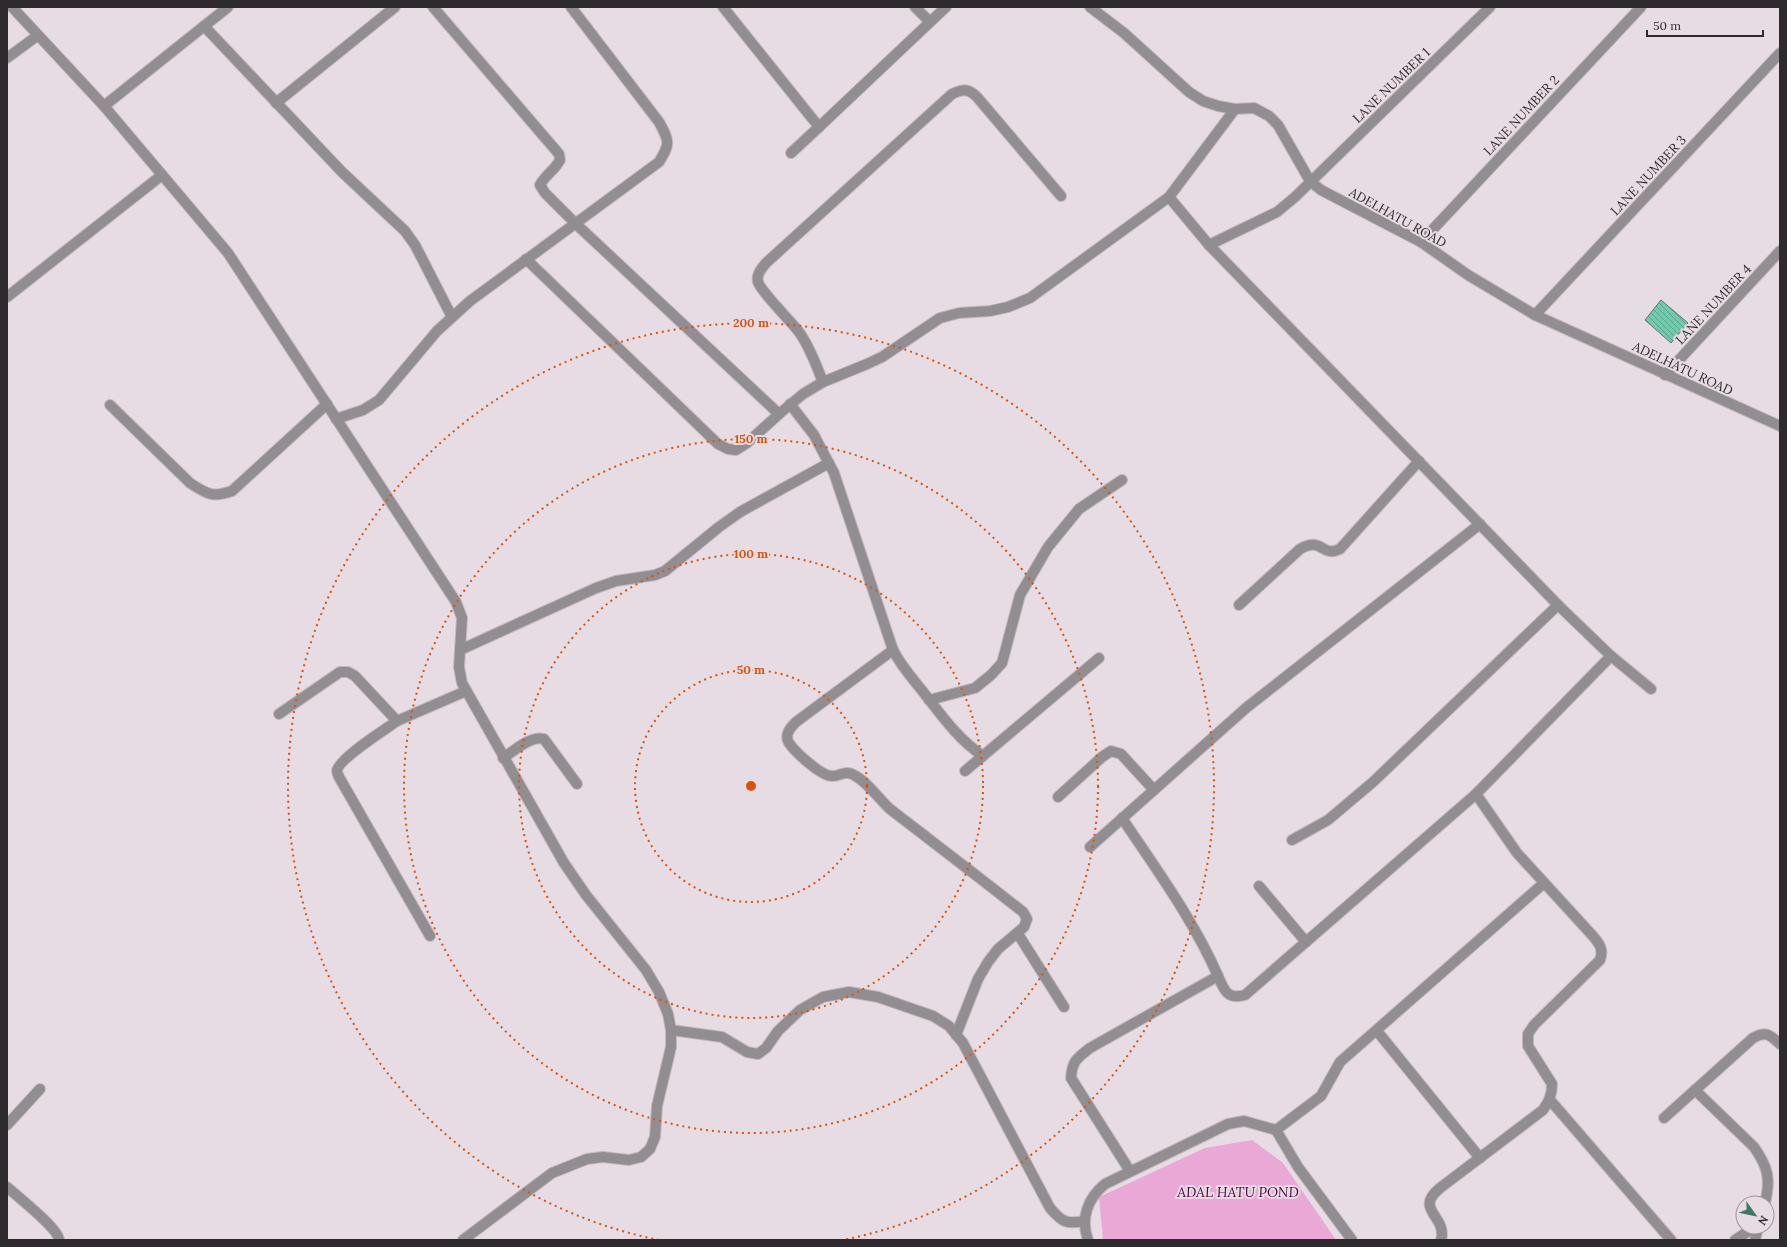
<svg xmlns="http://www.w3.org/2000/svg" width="1787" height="1247" viewBox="0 0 1787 1247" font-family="Lora,serif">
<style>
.water{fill:#eaa8d6}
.building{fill:url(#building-back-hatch);stroke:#66726e}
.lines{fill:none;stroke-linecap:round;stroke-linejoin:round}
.minor-casing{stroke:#c3b8bf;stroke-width:12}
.minor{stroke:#928d91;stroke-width:10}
.ring{fill:none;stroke:#d5540f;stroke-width:2;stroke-dasharray:2 4}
.labels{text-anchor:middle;stroke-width:4;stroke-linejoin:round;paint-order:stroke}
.street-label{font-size:13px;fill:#2e2a2d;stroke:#e8dce4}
.water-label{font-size:14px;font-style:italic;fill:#4d0040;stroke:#e8dce4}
.centre{fill:#d5540f;stroke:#e8dce4;stroke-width:2}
.ring-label{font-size:12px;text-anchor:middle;font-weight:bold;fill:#d5540f;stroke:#e8dce4;stroke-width:4;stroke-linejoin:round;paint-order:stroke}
</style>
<defs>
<pattern id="building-back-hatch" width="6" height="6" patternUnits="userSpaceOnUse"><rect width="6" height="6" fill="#70caac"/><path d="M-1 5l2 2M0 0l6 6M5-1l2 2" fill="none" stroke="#5ca48c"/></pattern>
</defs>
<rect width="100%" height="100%" fill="#e8dce4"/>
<path class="water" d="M1252 1140 1283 1163 1336 1240H1103L1099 1197 1205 1148Z"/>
<path class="building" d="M1661 300 1688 323 1671 343 1645 320Z"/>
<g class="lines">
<defs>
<g id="minor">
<path d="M12 7 104 106 228 253 456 602 462 618 459 667 462 683 564 863 586 895 646 970 659 992 668 1014 671 1030V1047L657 1106 655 1137 650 1149 641 1157 629 1160 603 1157 587 1159 552 1173 463 1240"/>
<path d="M433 7 559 154 560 160C555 170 545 175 540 185L545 193 576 224 779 414"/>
<path d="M723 7 819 127 946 7"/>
<path d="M915 7 930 22"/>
<path d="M1090 7 1124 33 1189 92 1203 101 1218 106 1235 109 1254 108 1269 116 1278 125 1310 181 1321 190 1421 242 1468 275 1535 315 1780 426"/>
<path d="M204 26 342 172 405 231 415 245 452 317"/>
<path d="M7 58 37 36"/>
<path d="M276 103 395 7"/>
<path d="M104 106 228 7"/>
<path d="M791 153 819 127"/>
<path d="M1169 197 1209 245 1558 605 1611 656 1651 689"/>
<path d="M1421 242 1641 7"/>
<path d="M1209 245 1277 212 1295 197 1490 7"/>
<path d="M526 259 718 444 728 449 736 450 747 443 779 414 803 394 823 382 867 364 882 357 940 318 959 313 990 311 1008 307 1030 298 1169 197 1235 109"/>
<path d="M7 297 162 175"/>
<path d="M1535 315 1780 53"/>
<path d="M1665 375 1780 251"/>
<path d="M823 382C816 365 810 347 799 332 791 321 761 292 758 282 756 274 762 268 766 263L952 94C963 89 968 88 977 97L1061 196"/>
<path d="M790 404 814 435 834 473 893 650C901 666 913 679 924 693 942 716 958 739 983 756"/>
<path d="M110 405 190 483C207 494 212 498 232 491L327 404"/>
<path d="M336 419 363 410 379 400 437 331 470 301 659 162C670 144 670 142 659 122L571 7"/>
<path d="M1239 605 1300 549C1323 536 1321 558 1340 549L1419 461"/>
<path d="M460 650 596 588 616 581 655 575 665 571 719 527 740 512 829 463"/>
<path d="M893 650 796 722C790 728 784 735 789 743 795 752 821 776 832 776 839 777 844 770 852 774 867 781 878 798 890 809 934 843 979 877 1023 912L1027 919 1024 927 998 949 988 962 978 979 956 1035"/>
<path d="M929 700 975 688 991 675 1002 663 1020 595 1048 547 1079 509 1122 480"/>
<path d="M279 714 340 672H348L355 676 397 721 466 691"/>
<path d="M397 721C386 729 338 759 337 771 337 773 338 775 339 777L430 936"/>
<path d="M503 758C514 751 531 735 544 739L577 784"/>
<path d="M965 771 1099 658"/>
<path d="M1058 797 1102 757 1111 751 1121 754 1154 790"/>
<path d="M1122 818C1156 869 1193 919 1218 976L1090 1048C1077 1058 1072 1061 1071 1078L1130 1171"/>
<path d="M1292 840 1328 820 1373 782 1558 605"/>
<path d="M1090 847 1246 708 1480 524"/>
<path d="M1259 886 1306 942"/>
<path d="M1018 934 1064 1007"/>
<path d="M1218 976C1224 990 1227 1000 1245 995L1476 794 1611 656"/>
<path d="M671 1030 722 1037 747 1052 758 1054 766 1048 778 1031 800 1010 823 997 849 992 878 997 933 1016 949 1026 963 1043 1050 1208C1063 1223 1066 1224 1085 1221"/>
<path d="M1377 1031 1480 1158"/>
<path d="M1695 1090 1754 1147C1768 1167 1771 1179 1765 1203"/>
<path d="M1550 1100 1671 1240"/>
<path d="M1664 1118 1753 1038C1766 1031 1769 1034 1780 1044"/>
<path d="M7 1125 40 1089"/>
<path d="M7 1187C17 1196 59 1229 59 1240"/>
<path d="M1088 1240C1080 1218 1088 1198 1105 1184L1228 1124 1244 1121 1276 1130"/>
<path d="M1352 1240 1298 1167 1276 1130 1321 1096 1340 1062 1544 883"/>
<path d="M1441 1240C1448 1216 1413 1210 1440 1188L1543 1110C1549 1101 1552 1095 1552 1084L1528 1046V1034L1534 1025 1600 960C1604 949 1599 943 1592 935L1517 853 1476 794"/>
<path d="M1735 1240 1755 1227"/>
<path d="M1755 1240 1758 1227"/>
</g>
</defs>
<use href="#minor" class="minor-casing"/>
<use href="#minor" class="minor"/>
</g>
<g class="ring">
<circle cx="751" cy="786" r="116"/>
<circle cx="751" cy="786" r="232"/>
<circle cx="751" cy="786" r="347"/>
<path d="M659 1240A463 463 0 1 1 843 1240"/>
</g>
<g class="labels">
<g class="street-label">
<text transform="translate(1391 85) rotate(-44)" y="5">LANE NUMBER 1</text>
<text transform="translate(1521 115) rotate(-47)" y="5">LANE NUMBER 2</text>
<text transform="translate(1648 175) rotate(-47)" y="5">LANE NUMBER 3</text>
<text transform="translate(1398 217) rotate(29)" y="5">ADELHATU ROAD</text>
<text transform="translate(1713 304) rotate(-47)" y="5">LANE NUMBER 4</text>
<text transform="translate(1683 368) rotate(25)" y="5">ADELHATU ROAD</text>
</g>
<g class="water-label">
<text x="1238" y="1197">ADAL HATU POND</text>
</g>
</g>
<circle cx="751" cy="786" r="6" class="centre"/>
<g class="ring-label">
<text x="751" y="327">200 m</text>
<text x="751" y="443">150 m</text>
<text x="751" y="558">100 m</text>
<text x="751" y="674">50 m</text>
</g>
<rect width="1787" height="1247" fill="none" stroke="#2e2a2d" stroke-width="16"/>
<g transform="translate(1755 1215) rotate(123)"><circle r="19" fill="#e8dce4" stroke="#9e959b"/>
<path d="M0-3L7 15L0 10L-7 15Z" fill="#3d7a66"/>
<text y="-6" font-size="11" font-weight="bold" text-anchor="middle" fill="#2e2a2d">N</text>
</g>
<path d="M1647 30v6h116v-6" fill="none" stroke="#2e2a2d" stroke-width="2"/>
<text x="1653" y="30" font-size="12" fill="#2e2a2d" stroke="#e8dce4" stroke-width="3" paint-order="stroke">50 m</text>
</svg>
